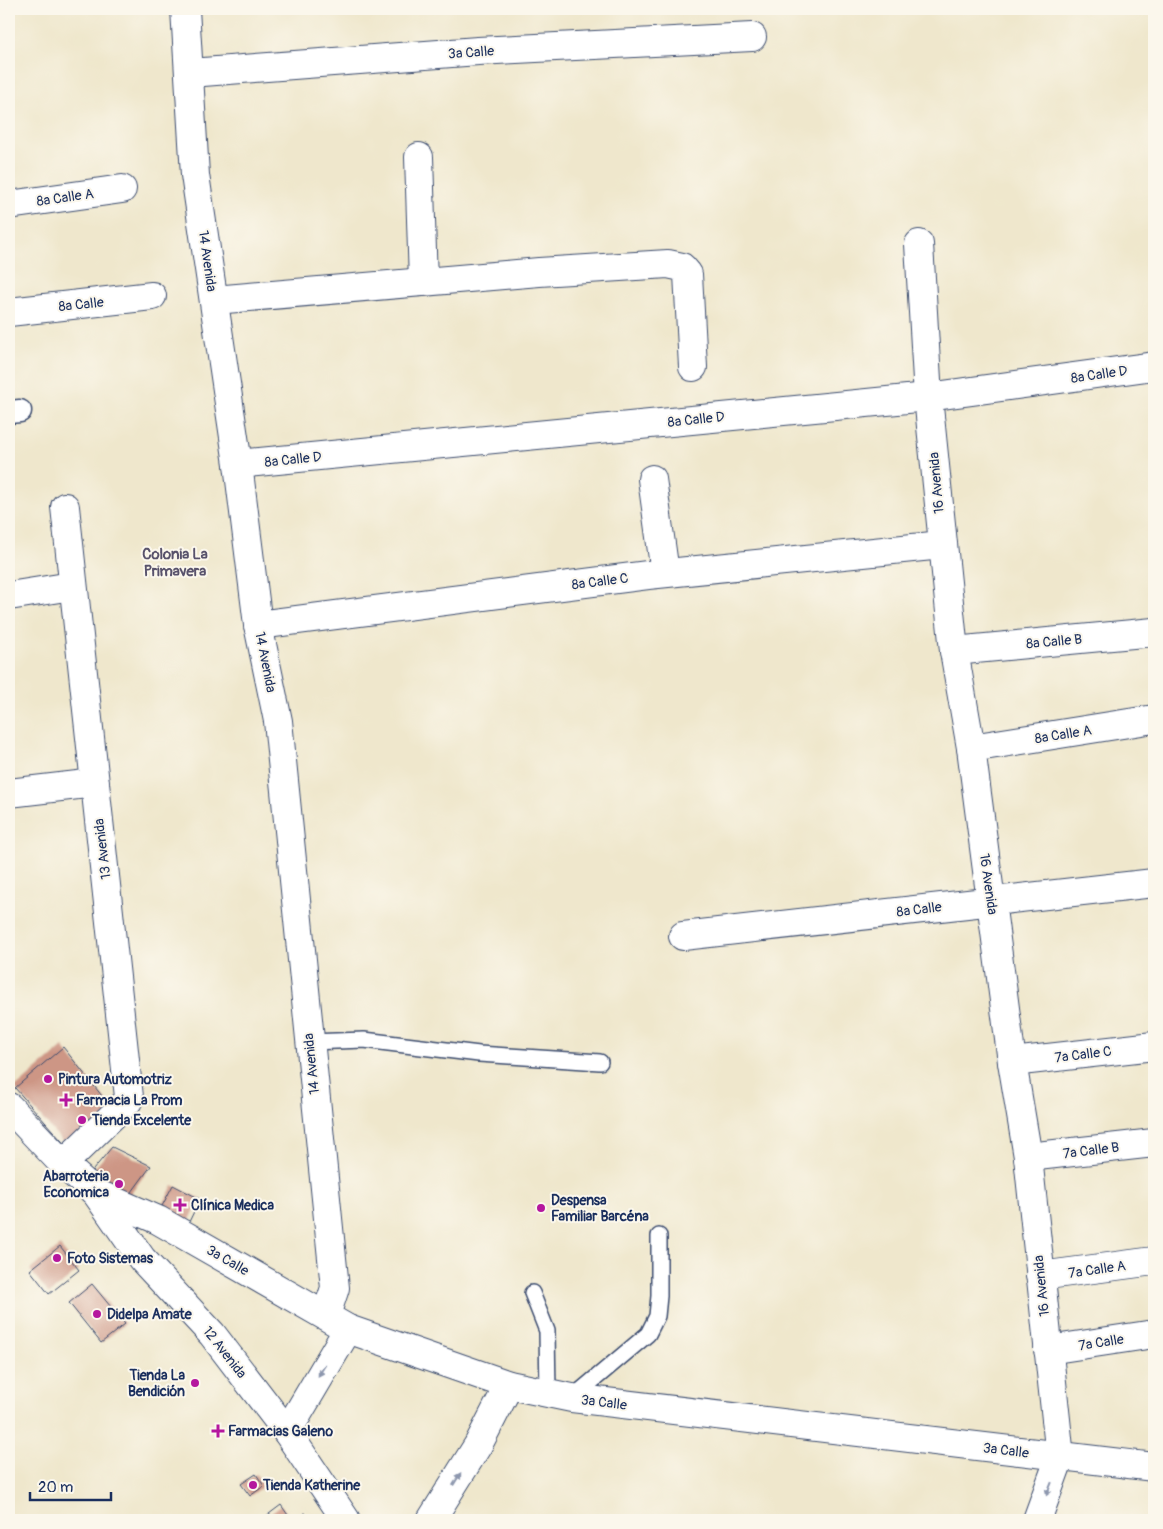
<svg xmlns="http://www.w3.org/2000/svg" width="1163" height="1529" viewBox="0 0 1163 1529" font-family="Pangolin,sans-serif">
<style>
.building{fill:#cd9685}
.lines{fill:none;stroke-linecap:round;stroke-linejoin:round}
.service-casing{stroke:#3b4b6e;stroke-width:18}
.pedestrian-casing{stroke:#3b4b6e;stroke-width:25}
.minor-casing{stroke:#3b4b6e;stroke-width:30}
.secondary-casing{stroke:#3b4b6e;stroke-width:30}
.primary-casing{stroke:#3b4b6e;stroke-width:30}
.path{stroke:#3b4b6e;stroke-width:3;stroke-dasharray:1 4;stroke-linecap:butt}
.service{stroke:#fff;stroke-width:15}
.pedestrian{stroke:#fff;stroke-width:22}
.minor{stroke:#fff;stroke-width:28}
.secondary{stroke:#fff;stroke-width:28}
.primary{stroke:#fff;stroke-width:28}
.oneway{fill:#8d97ae}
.poi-dot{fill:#b5179e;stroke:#fbf7ec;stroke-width:2}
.labels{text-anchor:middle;stroke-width:4;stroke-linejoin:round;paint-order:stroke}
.street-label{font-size:14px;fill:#1b2f5e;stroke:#fbf7ec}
.poi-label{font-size:14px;font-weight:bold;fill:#1b2f5e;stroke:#fbf7ec;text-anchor:start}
.neighbourhood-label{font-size:15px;font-weight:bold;fill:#59536c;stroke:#fbf7ec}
</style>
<rect width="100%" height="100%" fill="#fbf7ec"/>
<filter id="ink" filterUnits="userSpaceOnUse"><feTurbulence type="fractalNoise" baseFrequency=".02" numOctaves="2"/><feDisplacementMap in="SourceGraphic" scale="10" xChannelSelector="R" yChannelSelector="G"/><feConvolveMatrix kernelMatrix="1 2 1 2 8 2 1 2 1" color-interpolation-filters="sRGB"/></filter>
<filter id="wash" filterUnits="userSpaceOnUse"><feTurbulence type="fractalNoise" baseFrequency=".0096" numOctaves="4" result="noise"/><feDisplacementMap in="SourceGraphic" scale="20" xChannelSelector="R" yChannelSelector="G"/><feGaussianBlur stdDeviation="1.12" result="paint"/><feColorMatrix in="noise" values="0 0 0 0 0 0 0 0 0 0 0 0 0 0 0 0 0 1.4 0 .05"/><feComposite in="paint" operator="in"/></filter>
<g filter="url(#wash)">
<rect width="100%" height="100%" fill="#efe7cc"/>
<g id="blocks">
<g class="building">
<path d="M63 1047 114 1111 68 1148 15 1088Z"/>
<path d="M112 1147 151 1166 129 1196 88 1176Z"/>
<path d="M173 1185 200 1199 188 1224 160 1210Z"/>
<path d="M60 1246 79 1270 49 1294 30 1270Z"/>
<path d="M92 1284 125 1324 101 1343 69 1303Z"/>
<path d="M256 1474 264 1486 250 1496 241 1484Z"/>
<path d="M281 1505 290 1518 286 1520H261Z"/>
</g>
</g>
</g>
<g filter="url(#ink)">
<use href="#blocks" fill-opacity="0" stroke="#3b4b6e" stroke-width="1"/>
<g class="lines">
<defs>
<g id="service">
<path d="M309 1042 364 1040 479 1054 600 1062"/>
<path d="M532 1293 547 1331 548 1393"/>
<path d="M572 1398 648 1334 657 1316 659 1296V1236"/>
</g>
<path id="pedestrian" d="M9 412 20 411"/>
<g id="minor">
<path d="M185 9 195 175 238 464 258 625 278 721 335 1288 326 1315"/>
<path d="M190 73 478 51 752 37"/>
<path d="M419 157 423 282"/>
<path d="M9 205 122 189"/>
<path d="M919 244 928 397 954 651 971 748 1012 1062 1028 1157 1060 1457 1037 1520"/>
<path d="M214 300 539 272 668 264 682 267 688 274 693 367"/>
<path d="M9 312 152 296"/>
<path d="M238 464 928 397 1154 366"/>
<path d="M652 479 665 573"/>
<path d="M9 596 72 586"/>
<path d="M258 625 648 575 942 545"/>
<path d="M954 651 1154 632"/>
<path d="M971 748 1154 719"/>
<path d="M9 793 95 783"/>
<path d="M683 936 1154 883"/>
<path d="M1012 1062 1154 1046"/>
<path d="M1028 1157 1154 1143"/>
<path d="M63 1164 128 1101 129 1097 65 507"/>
<path d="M1040 1276 1154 1261"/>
<path d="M1048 1350 1154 1334"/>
<path d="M287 1432 348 1329"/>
<path d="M431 1520 478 1445 509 1385"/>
</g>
<path id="secondary" d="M96 1193 158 1220 348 1329 509 1385 572 1398 1154 1467"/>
<path id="primary" d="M9 1107 63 1164 96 1193 142 1259 212 1334 287 1432 346 1520"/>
</defs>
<use href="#service" class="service-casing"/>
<use href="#pedestrian" class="pedestrian-casing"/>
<use href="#minor" class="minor-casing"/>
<use href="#secondary" class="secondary-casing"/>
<use href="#primary" class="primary-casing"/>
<path class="path" d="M297 1520 308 1512"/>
<use href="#service" class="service"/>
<use href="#pedestrian" class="pedestrian"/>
<use href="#minor" class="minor"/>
<use href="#secondary" class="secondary"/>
<use href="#primary" class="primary"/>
</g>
<defs><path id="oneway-solid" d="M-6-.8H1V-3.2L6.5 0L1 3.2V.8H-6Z" transform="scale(1.25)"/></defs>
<g class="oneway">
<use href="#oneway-solid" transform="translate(322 1370) rotate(122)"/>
<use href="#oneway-solid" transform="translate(457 1479) rotate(-58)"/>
<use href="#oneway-solid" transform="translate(1049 1489) rotate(112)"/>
</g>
</g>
<g class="poi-dot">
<circle cx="48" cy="1079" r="5"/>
<path d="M63.5 1092.5h5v5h5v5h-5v5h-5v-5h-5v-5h5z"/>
<circle cx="82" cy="1120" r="5"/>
<circle cx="119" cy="1184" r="5"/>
<path d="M177.5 1197.5h5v5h5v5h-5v5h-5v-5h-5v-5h5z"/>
<circle cx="541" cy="1208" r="5"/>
<circle cx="57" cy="1258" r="5"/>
<circle cx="97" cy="1314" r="5"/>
<circle cx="195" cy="1383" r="5"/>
<path d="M215.5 1423.5h5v5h5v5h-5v5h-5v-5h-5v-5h5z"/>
<circle cx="253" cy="1485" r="5"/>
</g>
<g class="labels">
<g class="street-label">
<text transform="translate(471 52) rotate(-4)" y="5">3a Calle</text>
<text transform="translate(65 197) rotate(-8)" y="5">8a Calle A</text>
<text transform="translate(208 261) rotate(82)" y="5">14 Avenida</text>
<text transform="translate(81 304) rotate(-6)" y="5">8a Calle</text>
<text transform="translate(1099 374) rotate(-8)" y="5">8a Calle D</text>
<text transform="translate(696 419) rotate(-6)" y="5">8a Calle D</text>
<text transform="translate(293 459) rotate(-6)" y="5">8a Calle D</text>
<text transform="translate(936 483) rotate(-95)" y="5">16 Avenida</text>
<text transform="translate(600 581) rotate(-7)" y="5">8a Calle C</text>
<text transform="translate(1054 641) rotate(-5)" y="5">8a Calle B</text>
<text transform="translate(266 662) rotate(79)" y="5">14 Avenida</text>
<text transform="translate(1063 734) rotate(-9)" y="5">8a Calle A</text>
<text transform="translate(102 849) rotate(-97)" y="5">13 Avenida</text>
<text transform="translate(989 884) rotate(82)" y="5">16 Avenida</text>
<text transform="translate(919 909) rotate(-7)" y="5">8a Calle</text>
<text transform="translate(1083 1054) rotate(-7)" y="5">7a Calle C</text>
<text transform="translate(311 1064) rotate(-96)" y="5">14 Avenida</text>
<text transform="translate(1091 1150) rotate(-7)" y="5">7a Calle B</text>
<text transform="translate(228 1260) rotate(30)" y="5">3a Calle</text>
<text transform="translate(1097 1269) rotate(-8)" y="5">7a Calle A</text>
<text transform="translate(1041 1286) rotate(-96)" y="5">16 Avenida</text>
<text transform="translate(1101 1342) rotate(-9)" y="5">7a Calle</text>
<text transform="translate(225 1352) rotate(52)" y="5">12 Avenida</text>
<text transform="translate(604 1402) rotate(7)" y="5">3a Calle</text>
<text transform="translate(1006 1450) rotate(7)" y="5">3a Calle</text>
</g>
<g class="poi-label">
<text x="58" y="1084">Pintura Automotriz</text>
<text x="76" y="1105">Farmacia La Prom</text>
<text x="92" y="1125">Tienda Excelente</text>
<text x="109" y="1181" text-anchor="end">Abarroteria<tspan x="109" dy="16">Economica</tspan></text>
<text x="551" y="1205">Despensa<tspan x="551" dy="16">Familiar Barcéna</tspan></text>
<text x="191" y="1210">Clínica Medica</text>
<text x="67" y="1263">Foto Sistemas</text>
<text x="107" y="1319">Didelpa Amate</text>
<text x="185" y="1380" text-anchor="end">Tienda La<tspan x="185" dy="16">Bendición</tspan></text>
<text x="228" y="1436">Farmacias Galeno</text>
<text x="263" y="1490">Tienda Katherine</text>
</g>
<g class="neighbourhood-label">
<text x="175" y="559">Colonia La<tspan x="175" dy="17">Primavera</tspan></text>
</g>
</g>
<rect width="1163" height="1529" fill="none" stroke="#fbf7ec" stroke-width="30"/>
<path d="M30 1492v8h81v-8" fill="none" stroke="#1b2f5e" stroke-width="2.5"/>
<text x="38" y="1492" font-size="15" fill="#1b2f5e" stroke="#fbf7ec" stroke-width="4" paint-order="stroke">20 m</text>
</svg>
